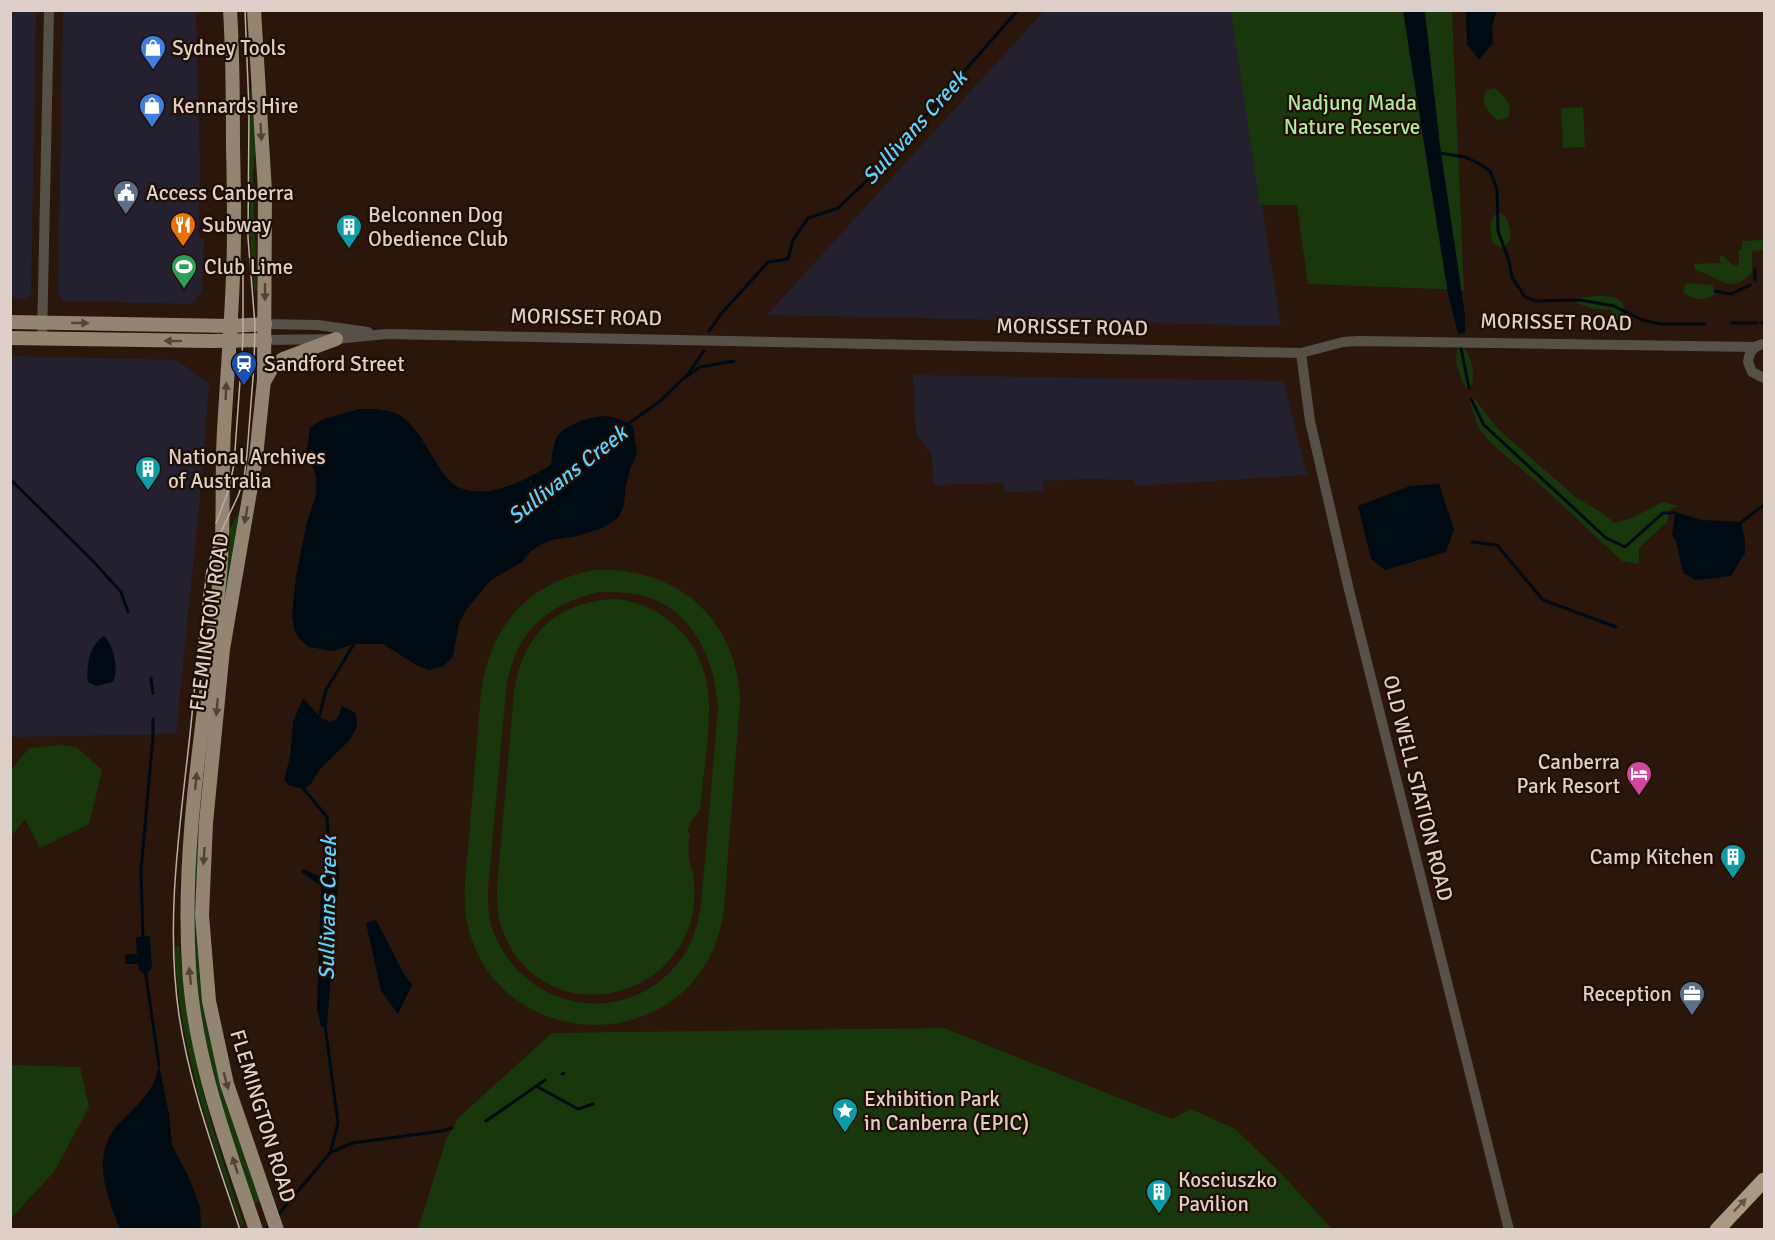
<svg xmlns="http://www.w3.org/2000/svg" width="1775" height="1240" viewBox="0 0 1775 1240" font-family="Signika,sans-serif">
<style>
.industrial{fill:#25202f}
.green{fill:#19370c;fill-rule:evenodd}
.water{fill:#000a13}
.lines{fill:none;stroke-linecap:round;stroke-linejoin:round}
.stream{stroke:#000a13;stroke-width:3}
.minor{stroke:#575047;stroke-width:10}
.major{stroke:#938572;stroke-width:14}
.highway{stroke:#ab9982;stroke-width:15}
.tram{stroke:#bcada4;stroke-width:1.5}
.oneway{fill:#544335}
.oneway2{fill:#665342}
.labels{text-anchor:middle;stroke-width:4.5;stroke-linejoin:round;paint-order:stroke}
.poi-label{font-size:21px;fill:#ded0c8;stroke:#200d03;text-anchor:start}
.park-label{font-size:21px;fill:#b0ea9b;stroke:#200d03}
.street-label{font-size:21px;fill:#ded0c8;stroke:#200d03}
.water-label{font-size:22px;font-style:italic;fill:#5ed1fe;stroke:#200d03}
</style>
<rect width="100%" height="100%" fill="#2a160a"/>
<g class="industrial">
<path d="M11 10 36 11 31 294 25 299H11Z"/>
<path d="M63 11H196L200 165 199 238 204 239 202 293 191 304 64 301 58 294Z"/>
<path d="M1044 11H1231L1281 326 767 315Z"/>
<path d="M10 356 176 360 209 383 202 477 176 734 11 737Z"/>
<path d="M913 375 1284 381 1307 475 1134 486V480L1087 479 1043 481V491L1005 492 1004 483 933 485 932 455 916 434Z"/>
</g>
<g class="green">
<path d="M1231 11H1452L1464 290 1308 284 1297 205H1260Z"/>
<path d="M1494 88C1505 96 1513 104 1508 118L1497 120C1487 110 1479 103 1487 90Z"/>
<path d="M250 89H253L256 146 253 176 257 292H254L250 233Z"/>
<path d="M1583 107 1585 147 1563 148 1561 108Z"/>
<path d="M1497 212 1505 216C1511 227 1515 241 1502 248L1493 243C1490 230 1488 223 1497 212Z"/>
<path d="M1764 240V250L1752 251V272C1731 297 1718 276 1695 270L1694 264 1720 263V256H1724L1733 265 1737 266 1739 263V250L1742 249V241Z"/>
<path d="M1690 283 1713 285 1715 294C1706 302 1692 300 1683 292L1685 285Z"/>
<path d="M1598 296C1608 296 1619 296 1624 306L1619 321 1613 316 1611 310 1594 309 1574 302 1575 298Z"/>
<path d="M1459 346H1463C1472 358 1475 372 1472 386L1466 388C1460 375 1452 359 1459 346Z"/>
<path d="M1474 398 1497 428 1574 496 1602 513 1615 523 1632 518 1662 502 1678 506 1670 510 1667 522 1639 548V564L1622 561 1544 488 1491 443 1478 427 1469 399Z"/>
<path d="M243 505 199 841 197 926 261 1201 253 1204C231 1139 209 1075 199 1007 187 921 196 835 205 749 212 675 220 602 227 528H230Z"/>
<path d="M595 570C676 566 738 619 740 701 736 752 732 804 728 855 726 882 726 914 717 940 674 1060 498 1050 468 927 461 898 467 866 469 837 473 789 477 740 481 692 490 626 528 582 595 570ZM598 592C612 592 626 592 640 595 692 607 716 660 718 709L701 906C698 921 695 936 687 950 640 1029 528 1018 494 933 488 920 488 903 488 888L506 691C514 634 543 606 598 592Z"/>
<path d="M619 599C667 607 702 641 708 691 712 725 703 774 700 810L690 823 687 832 690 834C689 841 688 849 689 857 690 866 694 875 694 884 695 897 694 912 690 925 681 951 662 973 636 985 581 1009 523 987 502 929 497 916 497 902 497 888L514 692C523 632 559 600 619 599Z"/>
<path d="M58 745 76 747 102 770 89 824 40 848 25 819 11 836V770L29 748Z"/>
<path d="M180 946C186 1043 212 1134 244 1224L241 1226C208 1131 180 1048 174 947Z"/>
<path d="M944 1028 1172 1119 1191 1109 1235 1129 1278 1170 1332 1229H418L446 1140 459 1117 552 1033Z"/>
<path d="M11 1065 80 1067 89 1107 54 1172 11 1218Z"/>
</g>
<g class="water">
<path d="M1403 11H1431L1425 12 1440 146 1465 315V333L1458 334 1448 294Z"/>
<path d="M1466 11H1497L1492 26 1493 43 1479 60 1467 44Z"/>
<path d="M360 409C372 409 391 409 401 416 414 425 424 442 432 456 439 466 445 478 455 485 483 503 526 480 551 465 552 456 553 445 557 437 565 424 597 413 612 417 620 419 627 422 633 427L637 453 630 470 626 485 624 504 619 517 604 527 578 536 552 540 540 545 530 552 522 562 491 580 466 610 459 623 453 656 444 666 429 670 416 665 383 644H354L333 651 309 647 299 639 294 629 292 615 296 576 307 522 316 495V477L307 449 310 427 324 419Z"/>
<path d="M1439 484 1454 529 1446 552 1385 570 1371 559 1358 506 1410 486Z"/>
<path d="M1675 512 1702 520 1741 522 1745 540V553L1731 576 1696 580 1683 573 1676 541 1672 536Z"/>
<path d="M104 636C114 646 119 670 113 682L96 686 88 682C86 666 89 645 104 636Z"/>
<path d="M303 698 321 718 330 722 337 719 342 706 356 713 357 727 349 741 321 768 310 785 303 789 288 785 284 780 290 757 293 722Z"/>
<path d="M333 851 339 872 327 1025 321 1027 317 1009 321 886 301 872 303 869 319 876 327 875Z"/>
<path d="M376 920 404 974 412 985 398 1014 381 991 366 923Z"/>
<path d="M150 936 152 968 148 972 143 973 139 970 138 964H125V955L137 954 136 937Z"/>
<path d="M159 1065 169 1114 172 1145 190 1180 200 1207 201 1229H120C108 1198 91 1159 115 1128 127 1114 142 1103 152 1086 155 1080 157 1072 159 1065Z"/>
</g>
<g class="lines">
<g class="stream">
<path d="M1439 153 1465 157 1478 163 1490 171 1497 189 1498 231 1509 261 1512 277 1525 297 1536 301 1580 300 1614 306 1642 320 1660 324H1705"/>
<path d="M1755 280V269"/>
<path d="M1715 291 1731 294 1750 285"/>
<path d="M1732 323H1757"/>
<path d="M1761 323H1764"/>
<path d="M709 331 721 314 768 262 788 259 793 240 808 218 838 208 875 173 1018 10"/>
<path d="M1461 348 1469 388"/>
<path d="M686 377 700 367 734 361"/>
<path d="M1471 399 1484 425 1606 538 1625 547 1663 513H1675"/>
<path d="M625 426 659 402 688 374 704 351"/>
<path d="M10 479 92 560 121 592 128 612"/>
<path d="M1740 523 1764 505"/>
<path d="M1472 542 1497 545 1543 600 1616 627"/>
<path d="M151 678 153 693"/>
<path d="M319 717 326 690 354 644 357 641"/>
<path d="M303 788 327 817 330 862"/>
<path d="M143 939 141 870 153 737V719"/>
<path d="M145 969 159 1065"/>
<path d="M562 1074 564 1073"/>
<path d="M536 1086 578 1109 593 1104"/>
<path d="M486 1121 545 1080"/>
<path d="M331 1152 353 1143 442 1131 452 1128"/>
<path d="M277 1216 330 1153 338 1123 325 1025"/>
<path d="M265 1230 271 1223"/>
</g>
<g class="minor">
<path d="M265 324 318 325 368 332"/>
<path d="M42 339 49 10"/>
<path d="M265 340 336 339 386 334 1301 353 1343 342 1358 341 1756 347"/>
<path d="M1764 344C1754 345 1749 352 1748 362L1752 372 1764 378"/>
<path d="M1301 353 1310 421 1349 590 1509 1230"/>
</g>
<g class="major">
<path d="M230 10C233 56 233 101 233 146 234 190 235 233 233 276 231 328 227 379 224 431 221 482 225 534 219 585 206 712 181 839 189 967 194 1058 227 1144 256 1230"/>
<path d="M254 10 265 192 264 380 256 457 223 649 206 823 202 915 209 1001 227 1084 277 1230"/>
<path d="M10 322 231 326 265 324"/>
<path d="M10 338 210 341 265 340"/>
<path d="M265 380 273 366 283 359 336 339"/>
</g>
<path class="highway" d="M1717 1230 1764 1180"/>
<g class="tram">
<path d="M216 523 229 489 234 464 243 340V271"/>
<path d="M240 1230C217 1159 190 1089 179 1015 166 927 178 840 188 752 195 692 199 631 207 571L213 549 238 496 244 479 247 454 254 365 255 325 248 238 249 110 245 10"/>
</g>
</g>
<defs><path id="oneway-solid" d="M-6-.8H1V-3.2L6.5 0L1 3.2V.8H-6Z" transform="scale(1.5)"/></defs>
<g class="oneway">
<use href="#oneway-solid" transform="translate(261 132) rotate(87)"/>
<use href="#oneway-solid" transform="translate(265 292) rotate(90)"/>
<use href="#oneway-solid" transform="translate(80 323) rotate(1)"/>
<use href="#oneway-solid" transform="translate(173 341) rotate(-179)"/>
<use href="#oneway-solid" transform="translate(226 391) rotate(-87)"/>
<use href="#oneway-solid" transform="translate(246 515) rotate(100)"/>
<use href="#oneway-solid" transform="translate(217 707) rotate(95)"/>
<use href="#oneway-solid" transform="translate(196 781) rotate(-84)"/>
<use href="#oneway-solid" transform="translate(204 856) rotate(94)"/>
<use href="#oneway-solid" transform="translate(190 976) rotate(-96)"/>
<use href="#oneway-solid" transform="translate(226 1081) rotate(75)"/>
<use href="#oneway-solid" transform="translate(235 1165) rotate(-108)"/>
</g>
<use class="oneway2" href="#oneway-solid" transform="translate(1740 1205) rotate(-46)"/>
<defs>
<symbol id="shop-pin" viewBox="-11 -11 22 30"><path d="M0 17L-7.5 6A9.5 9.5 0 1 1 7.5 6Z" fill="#3f7fe0" stroke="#200d03"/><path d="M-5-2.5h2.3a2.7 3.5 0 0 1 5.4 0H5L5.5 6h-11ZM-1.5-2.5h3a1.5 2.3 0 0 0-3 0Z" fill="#fff"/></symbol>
<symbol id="civic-pin" viewBox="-11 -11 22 30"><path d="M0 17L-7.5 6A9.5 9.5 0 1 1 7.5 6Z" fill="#5c6f8a" stroke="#200d03"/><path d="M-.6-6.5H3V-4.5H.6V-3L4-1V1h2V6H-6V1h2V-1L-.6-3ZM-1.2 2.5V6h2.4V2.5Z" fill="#fff"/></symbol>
<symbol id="restaurant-pin" viewBox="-11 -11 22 30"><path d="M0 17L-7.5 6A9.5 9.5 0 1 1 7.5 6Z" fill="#e8710a" stroke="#200d03"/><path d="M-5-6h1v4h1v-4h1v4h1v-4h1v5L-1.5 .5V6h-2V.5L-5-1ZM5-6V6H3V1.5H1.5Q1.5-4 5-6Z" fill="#fff"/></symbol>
<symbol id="building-pin" viewBox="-11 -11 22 30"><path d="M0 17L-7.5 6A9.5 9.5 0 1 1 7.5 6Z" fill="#0f9aa8" stroke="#200d03"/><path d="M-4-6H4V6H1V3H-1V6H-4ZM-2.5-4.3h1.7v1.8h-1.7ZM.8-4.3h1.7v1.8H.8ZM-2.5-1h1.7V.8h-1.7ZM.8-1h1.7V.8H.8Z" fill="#fff"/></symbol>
<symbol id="stadium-pin" viewBox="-11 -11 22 30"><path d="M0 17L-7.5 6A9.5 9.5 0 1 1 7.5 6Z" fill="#2e9e5b" stroke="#200d03"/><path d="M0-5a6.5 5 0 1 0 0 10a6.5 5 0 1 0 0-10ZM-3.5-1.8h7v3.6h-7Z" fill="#fff"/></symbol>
<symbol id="station-pin" viewBox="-11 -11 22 30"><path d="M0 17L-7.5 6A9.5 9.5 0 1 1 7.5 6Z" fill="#1a4fb4" stroke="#200d03"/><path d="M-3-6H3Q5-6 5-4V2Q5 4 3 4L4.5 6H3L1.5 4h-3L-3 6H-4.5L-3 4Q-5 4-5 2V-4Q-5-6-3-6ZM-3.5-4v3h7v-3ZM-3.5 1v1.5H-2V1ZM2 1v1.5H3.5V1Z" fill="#fff"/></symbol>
<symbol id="hotel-pin" viewBox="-11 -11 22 30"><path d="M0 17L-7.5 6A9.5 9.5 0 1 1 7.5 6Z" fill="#d1479c" stroke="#200d03"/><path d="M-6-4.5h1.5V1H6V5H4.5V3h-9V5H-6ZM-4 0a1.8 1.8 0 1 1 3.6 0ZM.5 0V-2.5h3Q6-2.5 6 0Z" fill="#fff"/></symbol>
<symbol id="office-pin" viewBox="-11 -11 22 30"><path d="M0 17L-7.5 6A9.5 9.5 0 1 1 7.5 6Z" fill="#5c6f8a" stroke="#200d03"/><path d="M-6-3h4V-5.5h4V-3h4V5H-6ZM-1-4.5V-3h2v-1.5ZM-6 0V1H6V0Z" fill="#fff"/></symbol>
<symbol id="sight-pin" viewBox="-11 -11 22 30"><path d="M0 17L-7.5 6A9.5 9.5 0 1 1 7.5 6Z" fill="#0f9aa8" stroke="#200d03"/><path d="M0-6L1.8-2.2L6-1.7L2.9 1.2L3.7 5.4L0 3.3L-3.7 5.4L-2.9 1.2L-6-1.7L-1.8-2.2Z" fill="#fff"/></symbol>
</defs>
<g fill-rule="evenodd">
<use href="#shop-pin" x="138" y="33" width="30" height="40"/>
<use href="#shop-pin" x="137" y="91" width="30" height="40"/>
<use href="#civic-pin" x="111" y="178" width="30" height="40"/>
<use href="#restaurant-pin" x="168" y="210" width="30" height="40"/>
<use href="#building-pin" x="334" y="212" width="30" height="40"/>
<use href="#stadium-pin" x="169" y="252" width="30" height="40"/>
<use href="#station-pin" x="229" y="349" width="30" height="40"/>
<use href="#building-pin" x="133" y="454" width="30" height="40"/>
<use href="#hotel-pin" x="1624" y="759" width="30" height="40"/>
<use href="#building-pin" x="1718" y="842" width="30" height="40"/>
<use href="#office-pin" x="1677" y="979" width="30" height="40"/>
<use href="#sight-pin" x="830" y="1096" width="30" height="40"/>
<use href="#building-pin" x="1144" y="1177" width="30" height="40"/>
</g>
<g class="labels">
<g class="poi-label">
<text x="172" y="55">Sydney Tools</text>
<text x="172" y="113">Kennards Hire</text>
<text x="146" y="200">Access Canberra</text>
<text x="368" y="222">Belconnen Dog<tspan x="368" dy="24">Obedience Club</tspan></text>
<text x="202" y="232">Subway</text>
<text x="204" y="274">Club Lime</text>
<text x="264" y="371">Sandford Street</text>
<text x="168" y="464">National Archives<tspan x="168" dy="24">of Australia</tspan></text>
<text x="1620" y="769" text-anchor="end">Canberra<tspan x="1620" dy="24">Park Resort</tspan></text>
<text x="1714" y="864" text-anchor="end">Camp Kitchen</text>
<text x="1672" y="1001" text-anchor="end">Reception</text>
<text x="864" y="1106">Exhibition Park<tspan x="864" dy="24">in Canberra (EPIC)</tspan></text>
<text x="1178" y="1187">Kosciuszko<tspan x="1178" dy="24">Pavilion</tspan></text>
</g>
<g class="park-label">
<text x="1352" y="110">Nadjung Mada<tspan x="1352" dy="24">Nature Reserve</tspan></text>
</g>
<g class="street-label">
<text transform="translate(586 317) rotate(1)" y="7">MORISSET ROAD</text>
<text transform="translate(1556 322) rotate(1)" y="7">MORISSET ROAD</text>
<text transform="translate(1072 327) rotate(1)" y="7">MORISSET ROAD</text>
<text transform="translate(209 622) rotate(-82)" y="7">FLEMINGTON ROAD</text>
<text transform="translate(1418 788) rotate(76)" y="7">OLD WELL STATION ROAD</text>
<text transform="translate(263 1116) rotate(73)" y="7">FLEMINGTON ROAD</text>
</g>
<g class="water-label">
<text transform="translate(914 127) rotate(-48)" y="8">Sullivans Creek</text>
<text transform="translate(567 474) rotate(-38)" y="8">Sullivans Creek</text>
<text transform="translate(327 908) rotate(-89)" y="8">Sullivans Creek</text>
</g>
</g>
<rect width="1775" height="1240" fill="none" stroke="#ded0c8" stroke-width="24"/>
</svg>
